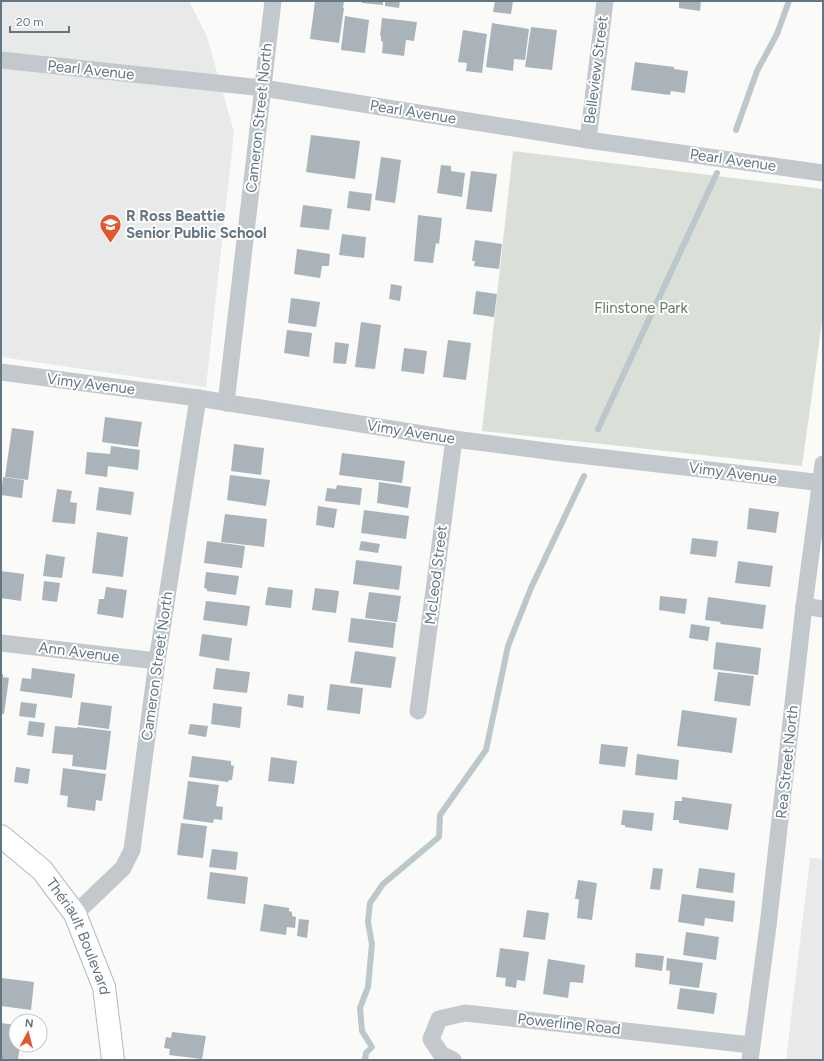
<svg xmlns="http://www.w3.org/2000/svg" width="824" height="1061" viewBox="0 0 824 1061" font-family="Figtree,sans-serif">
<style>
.built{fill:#e8e9e9}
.green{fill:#dadfd7}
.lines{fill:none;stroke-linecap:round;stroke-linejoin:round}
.stream{stroke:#bbc7cb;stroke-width:6}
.building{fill:#aab3b9}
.secondary-casing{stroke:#b3babf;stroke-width:24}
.minor{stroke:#c3c8cc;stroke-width:17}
.secondary{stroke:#fff;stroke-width:22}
.labels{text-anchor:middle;stroke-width:4;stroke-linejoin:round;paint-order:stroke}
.street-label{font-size:15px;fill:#657683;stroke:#fff}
.poi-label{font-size:15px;font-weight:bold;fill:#657683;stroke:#fff;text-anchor:start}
.park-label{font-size:15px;fill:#687a64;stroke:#fff}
</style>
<rect width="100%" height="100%" fill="#fafaf8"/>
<g class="built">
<path d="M1 1H189L207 37 234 132 206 387 1 357Z"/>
<path d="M810 858 823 859V1060H786Z"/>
</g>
<path class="green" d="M513 151 823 189V315L802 466 482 431Z"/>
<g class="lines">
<g class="stream">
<path d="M736 130 757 71 777 34 789 1"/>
<path d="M598 429 717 173"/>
<path d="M365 1060 366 1053 372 1047 362 1031 360 1008 368 987 372 944 368 922 370 903 383 884 439 837 440 815 486 750 508 646 531 588 584 476"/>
</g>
</g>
<g class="building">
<path d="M315 1H344L343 8H344L339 43 310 39Z"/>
<path d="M362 1H383V5L362 3Z"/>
<path d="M385 1H400L399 8 385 6Z"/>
<path d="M495 1H513L511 14 493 12Z"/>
<path d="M679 1H701L700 11 679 8Z"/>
<path d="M345 16 369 20 365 53 341 50Z"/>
<path d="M382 18 417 22 414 41 406 40 404 56 382 53 383 42 381 41V36H380Z"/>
<path d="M492 23 529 29 525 60 514 59 513 71 486 67Z"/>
<path d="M531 27 557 30 552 70 525 67Z"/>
<path d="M463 30 487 34 482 73 466 71 467 63 458 62Z"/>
<path d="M635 62 674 67V69L688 71 685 93 671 91 670 95 631 90Z"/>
<path d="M311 135 360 141 355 179 306 172Z"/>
<path d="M381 157 401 160 395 203 375 200Z"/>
<path d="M441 165 451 166V171L465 173 462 197 437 193Z"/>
<path d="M471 171 497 174 492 212 466 209Z"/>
<path d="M349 191 372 194 370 211 347 208Z"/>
<path d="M303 205 332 209 329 230 300 227Z"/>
<path d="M418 215 442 218 439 244 436 243 433 263 414 261Z"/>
<path d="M342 234 366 237 364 258 339 255Z"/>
<path d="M475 240 502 244 499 269 474 266 475 261H472Z"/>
<path d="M297 249 330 254 329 266H322L320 278 294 274Z"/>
<path d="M391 284 402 286 400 301 389 299Z"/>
<path d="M476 291 497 294 494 317 473 314Z"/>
<path d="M291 298 320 302 316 327 288 323Z"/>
<path d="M361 322 381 325 375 369 355 367Z"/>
<path d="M287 330 312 333 309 357 284 353Z"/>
<path d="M448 340 471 343 466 380 443 377Z"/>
<path d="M335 342 349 344 346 364 333 363Z"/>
<path d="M404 348 427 351 424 374 401 371Z"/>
<path d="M105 417 142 422 138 447 102 442Z"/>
<path d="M12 428 34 431 28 480 5 477Z"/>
<path d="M234 444 264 448 261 475 231 471Z"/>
<path d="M111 446 140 450 138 470 108 466 107 477 85 474 87 452 110 454Z"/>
<path d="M342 453 405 461 402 483 339 475Z"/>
<path d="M230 475 270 480 266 506 227 500Z"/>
<path d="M3 477 24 480 22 498 1 495Z"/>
<path d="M379 482 411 487 408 508 377 503Z"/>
<path d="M337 485 362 488 360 505 325 501 327 488 336 489Z"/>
<path d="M99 487 134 492 131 515 96 510Z"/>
<path d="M57 489 72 491 70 502 77 503 75 524 52 522Z"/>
<path d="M318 506 337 509 334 528 316 525Z"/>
<path d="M749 508 779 512 776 533 747 529Z"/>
<path d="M364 510 409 516 406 539 361 533Z"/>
<path d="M225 514 267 519 264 547 221 542Z"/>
<path d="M97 532 128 537 123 577 92 573Z"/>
<path d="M692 538 718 541 716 557 690 554Z"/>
<path d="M207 541 245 546 242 568 204 563Z"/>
<path d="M361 541 380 544 378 553 359 550Z"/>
<path d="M46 554 65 557 62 578 43 576Z"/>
<path d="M356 560 402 566 399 590 353 584Z"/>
<path d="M738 561 773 566 770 587 735 583Z"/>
<path d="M1 571 24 574 21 601 1 598Z"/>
<path d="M206 572 239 576 236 595 207 591V589L204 588Z"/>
<path d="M44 581 60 583 57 602 42 600Z"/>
<path d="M106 587 127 590 123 618 97 614 99 599H104Z"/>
<path d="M268 587 293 590 291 608 265 605Z"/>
<path d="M315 588 339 591 336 613 312 610Z"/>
<path d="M369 592 401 596 397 622 365 618Z"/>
<path d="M660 596 687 599 685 614 659 610Z"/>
<path d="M708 597 766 605 763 629 720 624 721 622 705 620Z"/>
<path d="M206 601 250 606 247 626 203 620Z"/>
<path d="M351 618 396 623 393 648 348 642Z"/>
<path d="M691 624 710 627 708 641 689 638Z"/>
<path d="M202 634 232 638 229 661 199 656Z"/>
<path d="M716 642 761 648 758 675 713 669Z"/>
<path d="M355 651 396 657 391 688 350 683Z"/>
<path d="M32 668 75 674 72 698 20 691 22 678 31 679Z"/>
<path d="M216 668 250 672 247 693 213 689Z"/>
<path d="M718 672 754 676 750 706 714 701Z"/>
<path d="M1 674H3V677L9 678 4 714H1Z"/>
<path d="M330 684 363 688 360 714 327 710Z"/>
<path d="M288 694 304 696 303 708 287 705Z"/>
<path d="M21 702 37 704 35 718 19 716Z"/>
<path d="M81 702 112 706 109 729 78 725Z"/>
<path d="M213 703 242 707 240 728 211 724Z"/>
<path d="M682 710 737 718 732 753 677 746Z"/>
<path d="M29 721 45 723 43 737 27 735Z"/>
<path d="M190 724 208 726 206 737 188 734Z"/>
<path d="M55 726 77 728V727L111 731 106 770 72 766 73 755 52 753Z"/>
<path d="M601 744 628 747 625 767 599 764Z"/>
<path d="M637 754 679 760 677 780 635 775Z"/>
<path d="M192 756 231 761V765L234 766 232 780H229L228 782 189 777Z"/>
<path d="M271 757 297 761 294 784 268 781Z"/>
<path d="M16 767 30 769 28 784 14 782Z"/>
<path d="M63 768 106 774 102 801 96 800 95 811 67 807 68 796 60 795Z"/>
<path d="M188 781 219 785 216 806 223 807 222 820 214 819 213 823 183 819Z"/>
<path d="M682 797 732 804 728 830 679 823V820H673L675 801H682Z"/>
<path d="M623 810 654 813 652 831 625 827V825H621Z"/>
<path d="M181 823 207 826 203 858 177 855Z"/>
<path d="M212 849 238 852 236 870 209 867Z"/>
<path d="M653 868 663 869 660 890 650 889Z"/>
<path d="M699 868 735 873 733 893 696 888Z"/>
<path d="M210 872 248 877 245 904 207 899Z"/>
<path d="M578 880 597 883 592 920 577 918 579 899H575Z"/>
<path d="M682 894 735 901 733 922 705 918 704 926 678 922Z"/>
<path d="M264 904 289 908V911L292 912V916L296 917 295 928 287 927 286 935 260 931Z"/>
<path d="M527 910 549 913 545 940 523 937Z"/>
<path d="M299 919 309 920 307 938 297 936Z"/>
<path d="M686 932 719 937 716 960 683 955Z"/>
<path d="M500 948 529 952 525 981 517 980 516 988 505 986 506 978 496 977Z"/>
<path d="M636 953 664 956 662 971 635 967Z"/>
<path d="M667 958 703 963 699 988 669 984 670 971 666 970Z"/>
<path d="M548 959 585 965 583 983 570 982 568 998 543 994Z"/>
<path d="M1 978 34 982 31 1010 1 1006Z"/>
<path d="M680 988 717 993 714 1014 677 1009Z"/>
<path d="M1 1023 16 1025V1045H20L18 1060H1Z"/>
<path d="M172 1032 206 1036 202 1059 169 1055 170 1049 164 1048 166 1037 171 1038Z"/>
</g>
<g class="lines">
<defs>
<g id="secondary">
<path id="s1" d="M1 836 42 870 75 914 104 987 113 1060"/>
</g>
</defs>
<use href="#secondary" class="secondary-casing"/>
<g class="minor">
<path d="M1 60 263 88 588 140 823 173"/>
<path d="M588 140 605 1"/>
<path d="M1 372 198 398 454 439 562 453 823 483"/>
<path d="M226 403 273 1"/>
<path d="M804 606 823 609"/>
<path d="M1 643 157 661"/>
<path d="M418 711 454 439"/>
<path d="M75 914 123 868 132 850 157 661 198 398"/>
<path d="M453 1060 441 1054 431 1039 439 1019 465 1013 751 1045"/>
<path d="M750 1060 768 926 804 606 823 464"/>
</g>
<use href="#secondary" class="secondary"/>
</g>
<defs>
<symbol id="school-pin" viewBox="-11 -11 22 30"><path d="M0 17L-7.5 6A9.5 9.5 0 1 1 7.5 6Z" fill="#e4572e" stroke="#fff"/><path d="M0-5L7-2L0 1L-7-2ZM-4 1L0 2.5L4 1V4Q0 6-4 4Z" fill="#fff"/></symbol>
</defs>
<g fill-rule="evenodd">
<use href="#school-pin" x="98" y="212" width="25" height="34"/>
</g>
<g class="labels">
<g class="street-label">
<text transform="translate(91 70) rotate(6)" y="5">Pearl Avenue</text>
<text transform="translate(596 70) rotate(-83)" y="5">Belleview Street</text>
<text transform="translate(413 112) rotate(9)" y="5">Pearl Avenue</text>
<text transform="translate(259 118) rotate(-84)" y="5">Cameron Street North</text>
<text transform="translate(733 160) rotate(8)" y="5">Pearl Avenue</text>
<text transform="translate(91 384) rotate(7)" y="5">Vimy Avenue</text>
<text transform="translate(411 432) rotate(9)" y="5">Vimy Avenue</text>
<text transform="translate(733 473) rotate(7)" y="5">Vimy Avenue</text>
<text transform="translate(436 575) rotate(-83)" y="5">McLeod Street</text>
<text transform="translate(79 652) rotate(7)" y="5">Ann Avenue</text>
<text transform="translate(157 666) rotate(-82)" y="5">Cameron Street North</text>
<text transform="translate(787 762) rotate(-84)" y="5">Rea Street North</text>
<text dy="5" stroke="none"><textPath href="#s1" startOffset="130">Thériault Boulevard</textPath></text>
<text transform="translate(569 1024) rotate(6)" y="5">Powerline Road</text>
</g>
<g class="poi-label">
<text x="126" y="221">R Ross Beattie<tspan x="126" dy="17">Senior Public School</tspan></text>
</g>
<g class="park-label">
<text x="641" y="313">Flinstone Park</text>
</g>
</g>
<rect width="824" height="1061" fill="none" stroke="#657683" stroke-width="4"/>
<g transform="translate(28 1033) rotate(7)"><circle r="19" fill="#ffffff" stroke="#c1c8cd"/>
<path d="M0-3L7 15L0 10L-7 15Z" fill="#e4572e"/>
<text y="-6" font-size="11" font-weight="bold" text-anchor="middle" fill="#657683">N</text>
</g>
<path d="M10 26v6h59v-6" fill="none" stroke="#657683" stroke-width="2"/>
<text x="16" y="26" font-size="12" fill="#657683" stroke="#ffffff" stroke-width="3" paint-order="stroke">20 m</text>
</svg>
